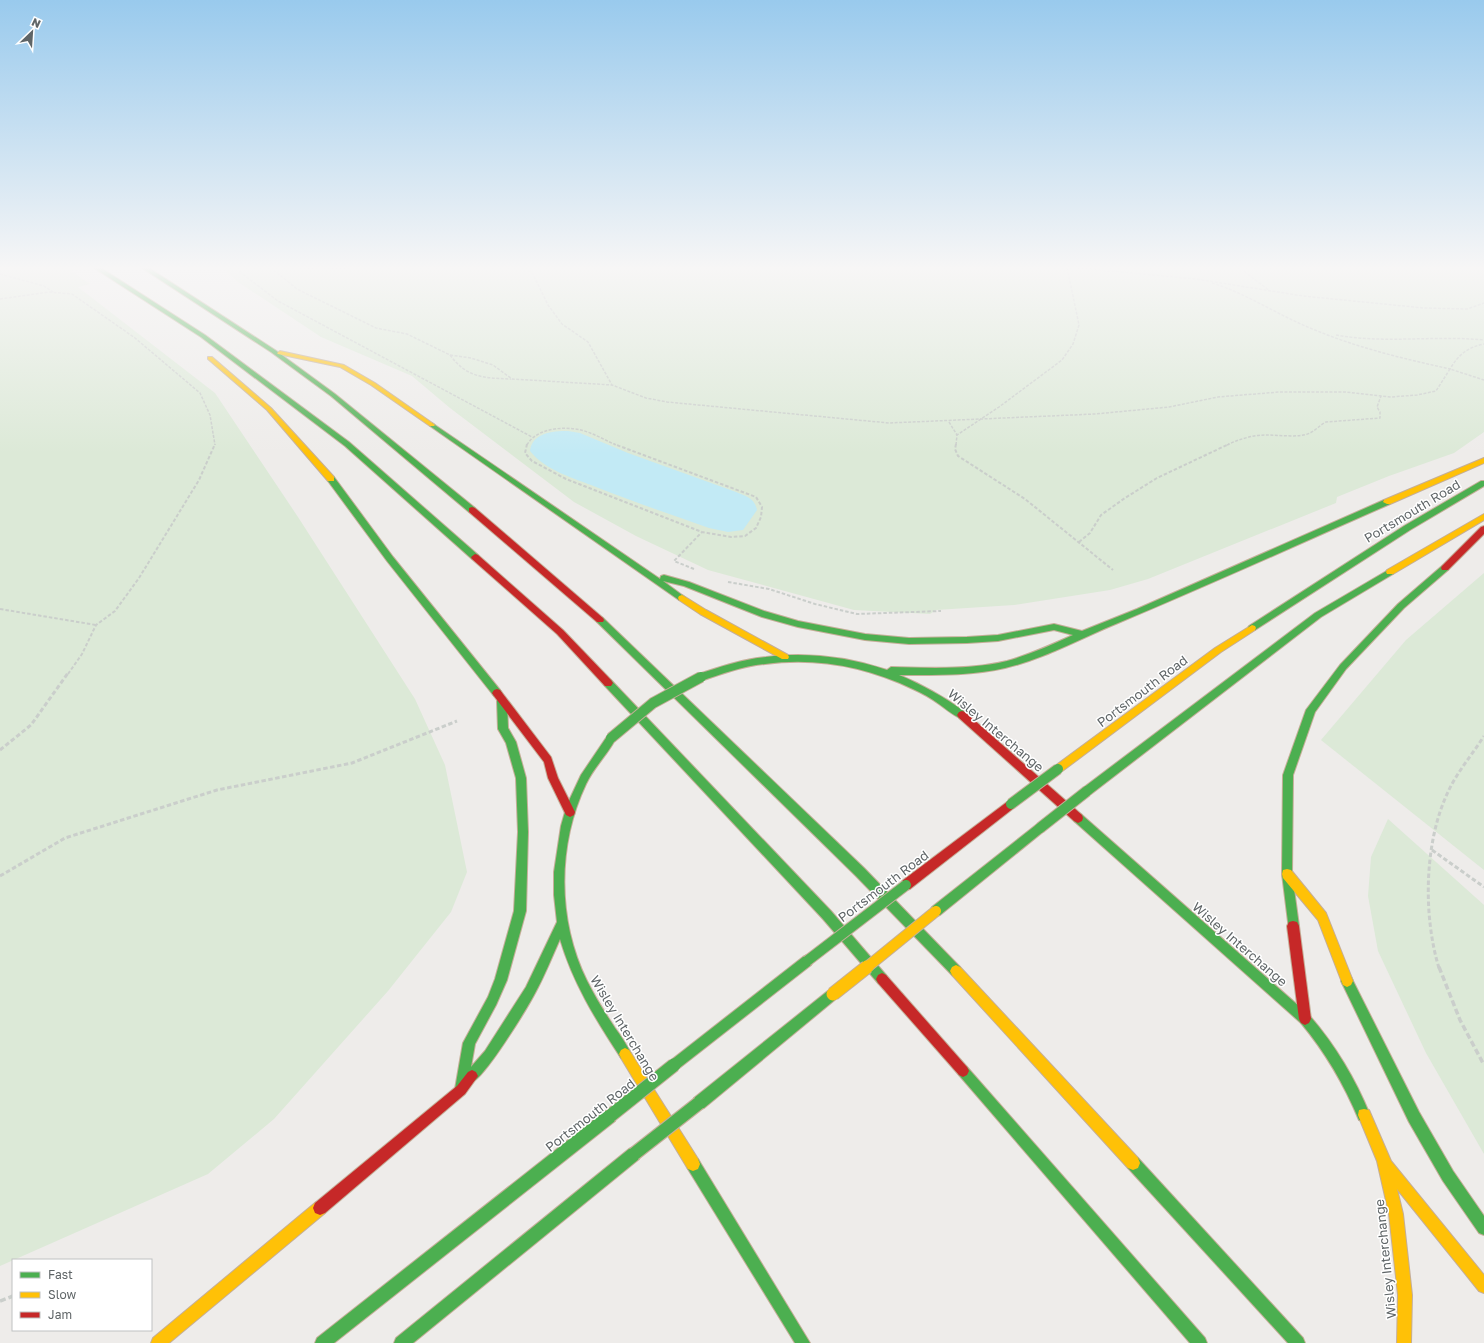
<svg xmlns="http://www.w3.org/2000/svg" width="1484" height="1343" viewBox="0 0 1484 1343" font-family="'Golos Text',sans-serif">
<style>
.green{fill:#dce9d7}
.water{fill:#c2eaf5}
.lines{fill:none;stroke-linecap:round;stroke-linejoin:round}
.fast-casing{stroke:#c5ae98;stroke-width:2}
.slow-casing{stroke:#c5ae98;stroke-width:2}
.jam-casing{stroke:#c5ae98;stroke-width:2}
.path-far3{stroke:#cacecb;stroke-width:1.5;stroke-dasharray:3 1.5;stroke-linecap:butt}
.path-far2{stroke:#cacecb;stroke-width:2;stroke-dasharray:3.5 2;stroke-linecap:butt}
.path-far1{stroke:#cacecb;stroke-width:3;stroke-dasharray:4.5 2.5;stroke-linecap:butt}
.path{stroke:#cacecb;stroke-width:3.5;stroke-dasharray:6 3;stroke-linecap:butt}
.fast{fill:#4caf50;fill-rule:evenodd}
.slow{fill:#ffc107;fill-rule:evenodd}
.jam{fill:#c62828;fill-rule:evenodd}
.fast-bridge-far1-casing{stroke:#c5ae98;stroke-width:12;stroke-linecap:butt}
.fast-bridge-casing{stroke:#c5ae98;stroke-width:15;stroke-linecap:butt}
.slow-bridge-far1-casing{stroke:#c5ae98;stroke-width:12;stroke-linecap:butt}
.slow-bridge-casing{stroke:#c5ae98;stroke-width:15;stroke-linecap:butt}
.fast-bridge-far1{stroke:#4caf50;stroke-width:10}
.fast-bridge{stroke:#4caf50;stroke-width:13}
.slow-bridge-far1{stroke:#ffc107;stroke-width:10}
.slow-bridge{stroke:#ffc107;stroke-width:13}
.labels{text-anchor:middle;stroke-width:3;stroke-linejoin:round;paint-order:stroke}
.near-street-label{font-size:13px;fill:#5f6567;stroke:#fff}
</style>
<rect width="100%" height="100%" fill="#eeecea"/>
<g class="green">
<path d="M0 266H64L90 284 78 287 215 393 298 517 415 699 445 765 467 872 451 912 388 991 274 1119 208 1174 0 1266Z"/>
<path d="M220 266H1484V432L1454 453 1389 476 1337 497 1336 503 1148 579 1110 590 1014 605 936 610 930 614 854 610 708 570 636 536 574 502 450 408 412 376 321 337 238 282Z"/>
<path d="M1484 573V870L1321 740 1406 640Z"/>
<path d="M1388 819 1484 905V1154L1426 1053 1378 951 1368 896 1371 857Z"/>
</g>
<path class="water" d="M568 431 580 433 628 453 736 492C745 496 755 498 757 510L743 530 728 532 709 528C672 515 634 502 596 487 574 478 546 471 530 451 532 433 552 431 568 431Z"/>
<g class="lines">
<defs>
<g id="fast">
<path d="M91 266H98L205 335 349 442 478 555 479 557 478 559H472L345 446 201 337Z"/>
<path d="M139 266H146L275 350 335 394 475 508V512H469L331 396 271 352Z"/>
<path d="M432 423 660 579 661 576 664 575 689 582 764 611 798 621 865 634 909 638 967 637 998 635 1054 624 1082 631 1137 609 1384 500H1387L1391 502 1390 504C1299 544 1209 585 1118 623 1081 638 1044 659 1005 668 970 676 935 675 899 675 923 685 944 697 965 712L967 715 965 718 962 719C954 716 946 709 939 704 931 698 922 693 913 689 867 667 816 657 765 664 743 666 722 674 701 681L698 680 696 677 698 674C720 667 743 659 766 657 807 652 848 657 887 670L891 667C929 668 970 670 1007 661 1029 655 1051 645 1073 635L1054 630 998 641 967 643 909 644 865 640 798 627 762 617 684 586 663 581 686 598 685 600H679L430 426V424Z"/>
<path d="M328 477H334L393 557 500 690 502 693 500 696H494L387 561 328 481Z"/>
<path d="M1481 481H1484V486L1410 530 1255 630H1249L1248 628 1249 626 1404 526Z"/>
<path d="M1445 565 1448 566 1449 568 1448 570 1404 608 1346 669 1315 712 1293 775 1292 874 1299 926 1297 930 1293 931 1289 930 1282 874 1283 775 1306 710 1340 665 1398 604 1442 566Z"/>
<path d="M1390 569 1394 572 1393 574 1321 617 1091 794 1087 795 1083 794 1082 791 1083 788 1315 613Z"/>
<path d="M600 617 603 618 864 868 960 967 962 971 960 975 956 977 952 975 856 876 597 622 596 620 597 618Z"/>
<path d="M608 679 611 680 831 911 886 975 888 979 886 983 882 985 878 983 823 919 605 686 603 683 605 680Z"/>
<path d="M502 697 505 698 507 701 508 728 516 742 526 778 528 832 526 911 507 980 496 1005 475 1044 471 1067 485 1051 526 987 557 922 554 895V872L561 826 567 805 581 775 608 735 611 734 614 735 616 738C608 754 594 767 586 784 557 845 557 920 587 981 595 997 605 1013 615 1028 621 1036 627 1045 631 1054L629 1058 625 1060 621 1058C596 1020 573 983 560 939 552 957 544 977 534 995 526 1010 485 1077 472 1082L469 1081 465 1093 461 1095 457 1093 455 1089 463 1043 488 997 495 979 514 911 518 832 516 778 506 743 498 729 497 701 499 698Z"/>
<path d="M1078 813 1082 815 1309 1015C1335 1045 1355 1078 1370 1115L1369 1120 1364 1121 1359 1120C1344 1084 1326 1053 1301 1023L1074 821 1073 818 1074 815Z"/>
<path d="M1040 823 1044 825 1045 828 1044 831 940 915 936 916 932 915 930 911 932 907 1036 825Z"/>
<path d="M807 955 811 957 813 961 811 965 678 1069 674 1071 670 1069 668 1065 670 1061 803 957Z"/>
<path d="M1347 975 1351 977 1419 1112 1453 1171 1484 1216V1235L1479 1233 1443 1181 1409 1122 1343 985 1341 981 1343 977Z"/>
<path d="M833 988 837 990 839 994 837 998 704 1108 699 1109 694 1108 693 1103 694 1098 829 990Z"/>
<path d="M963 1065 967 1067 1205 1338 1207 1343H1190L959 1075 957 1071 959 1067Z"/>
<path d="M610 1110 615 1111 616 1116 615 1121 334 1343H315L317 1338 605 1111Z"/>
<path d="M634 1147 639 1149 641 1154 639 1159 413 1343H394L396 1338 629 1149Z"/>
<path d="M1133 1156 1138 1158 1303 1338 1305 1343H1288L1128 1168 1126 1163 1128 1158Z"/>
<path d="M693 1157 698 1159 810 1343H795L688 1169 686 1164 688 1159Z"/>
</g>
<g id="slow">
<path d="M280 351 344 365 375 383 435 425 434 426H430L371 385 340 367 278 354 277 353Z"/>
<path d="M208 357H212L271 408 334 477V481H328L267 410 208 359Z"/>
<path d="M1484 458V463L1390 504H1387L1383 502 1384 500Z"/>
<path d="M1484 514V520L1393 574H1387L1386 572 1387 570Z"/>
<path d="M682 595 706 610 788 655 789 657 788 659H782L700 614 679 600 678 598 679 596Z"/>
<path d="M1252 625 1255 626 1256 628 1255 630 1221 652 1061 772 1058 773 1055 772 1053 769 1055 766 1215 648Z"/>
<path d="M1287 869 1291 870 1326 913 1353 981 1351 985 1347 987 1343 985 1318 920 1283 878 1282 874 1283 870Z"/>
<path d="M956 965 960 967 1138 1158 1140 1163 1138 1168 1133 1170 1128 1168 952 975 950 971 952 967Z"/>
<path d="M625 1048 629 1050 698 1159 700 1164 698 1169 693 1171 688 1169 621 1058 619 1054 621 1050Z"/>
<path d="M1364 1109 1369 1110 1391 1161 1484 1275V1293L1479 1291 1397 1189 1403 1214 1412 1295 1411 1343H1397L1398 1295 1389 1214 1377 1161 1358 1115 1359 1110Z"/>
<path d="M320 1201 325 1203 327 1208 325 1213 169 1343H151L153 1338 315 1203Z"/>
</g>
<g id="jam">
<path d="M472 507 475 508 603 618 604 620 603 622H597L469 512V508Z"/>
<path d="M1484 526V534L1448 570H1442L1441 568 1442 566 1481 527Z"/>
<path d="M475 554 478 555 563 630 611 680 613 683 611 686H605L557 634 472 559 471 557Z"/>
<path d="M497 689 500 690 551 757 558 778 575 812 574 815 570 817 566 815 548 778 544 762 494 696 492 693 494 690Z"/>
<path d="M962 711 965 712 1082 815 1083 818 1082 821 1078 823 1074 821 959 718 957 715 959 712Z"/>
<path d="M1011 799 1015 801 1016 804 1015 807 910 889 906 890 902 889 901 885 902 881Z"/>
<path d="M1293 921 1297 922 1299 926 1311 1019 1309 1023 1305 1025 1301 1023 1299 1019 1287 926 1289 922Z"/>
<path d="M882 973 886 975 967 1067 969 1071 967 1075 963 1077 959 1075 878 983 876 979 878 975Z"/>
<path d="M472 1070 476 1072 478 1076 465 1094 325 1213 320 1215 315 1213 313 1208 315 1203 457 1086 468 1072Z"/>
</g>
</defs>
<use href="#fast" class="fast-casing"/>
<use href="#slow" class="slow-casing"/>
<use href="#jam" class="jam-casing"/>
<g class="path-far3">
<path d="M232 266 278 301 532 437"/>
<path d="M267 266 337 269 358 266"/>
<path d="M520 266 532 272 548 305 562 324 588 342 612 385 646 398 667 402 889 423 1095 414 1169 407 1218 397 1279 392H1346L1391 397 1417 395 1436 391 1450 369 1484 380"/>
<path d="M790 266H873"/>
<path d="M1058 266 1196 279 1303 296 1424 308 1467 309 1484 303"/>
<path d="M1237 266 1270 291"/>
<path d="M270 267 297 289 376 328 407 334 450 355 471 358 493 365 512 379 612 385"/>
<path d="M0 274 44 286 53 292"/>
<path d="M1212 283C1248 294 1279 316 1315 330 1358 348 1405 359 1450 369 1458 355 1468 347 1484 344"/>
<path d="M0 299 49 292 72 294 135 338 200 393 210 415 215 445"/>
<path d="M1336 335C1385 344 1434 335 1484 340"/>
<path d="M450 355C467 378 484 378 511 379"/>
<path d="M949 422 957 435"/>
<path d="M527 445C536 428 564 426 581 430 593 433 605 440 616 445"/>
<path d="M956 445 957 435 999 407 1062 360 1073 344 1079 325 1067 267"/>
<path d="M1227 445C1239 439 1253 435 1266 435 1278 435 1300 438 1310 433 1316 430 1320 425 1326 422L1380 418V412L1377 407 1381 396"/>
</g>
<g class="path-far2">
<path d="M527 444 525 453 532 461 566 479 702 532 731 537 745 536 756 528 761 517 762 507 756 497 614 444"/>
<path d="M956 444 955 449 958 456 1025 499 1113 570"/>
<path d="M1079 542 1090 533 1101 515 1125 498 1157 478 1229 444"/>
<path d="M694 569 674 561 702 532"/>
<path d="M728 582 769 589 815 604 857 614 941 611"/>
<path d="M0 609 96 625"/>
<path d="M68 674 82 654 96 625 115 611 139 578 199 480 215 444"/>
</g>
<g class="path-far1">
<path d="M0 750 31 725 68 673"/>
<path d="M1432 850 1484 887"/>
<path d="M0 876 65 838 217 790 352 763 457 721"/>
<path d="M1439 968C1423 916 1424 842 1448 792 1457 772 1472 755 1484 736"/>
</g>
<g class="path">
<path d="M1439 967 1460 1020 1484 1065"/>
<path d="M0 1301 13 1296"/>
</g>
<use href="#fast" class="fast"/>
<use href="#slow" class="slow"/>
<use href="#jam" class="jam"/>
<defs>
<g id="fast-bridge-far1">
<path d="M611 738 653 703 701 677"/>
<path d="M1011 804 1058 769"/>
<path d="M1040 828 1087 791"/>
<path d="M807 961 906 885"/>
</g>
<g id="fast-bridge">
<path d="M610 1116 674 1065"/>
<path d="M634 1154 699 1103"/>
</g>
<path id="slow-bridge-far1" d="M866 968 936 911"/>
<path id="slow-bridge" d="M833 994 867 967"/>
</defs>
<use href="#fast-bridge-far1" class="fast-bridge-far1-casing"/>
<use href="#fast-bridge" class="fast-bridge-casing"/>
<use href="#slow-bridge-far1" class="slow-bridge-far1-casing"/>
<use href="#slow-bridge" class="slow-bridge-casing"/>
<use href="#fast-bridge-far1" class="fast-bridge-far1"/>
<use href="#fast-bridge" class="fast-bridge"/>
<use href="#slow-bridge-far1" class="slow-bridge-far1"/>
<use href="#slow-bridge" class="slow-bridge"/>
</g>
<linearGradient id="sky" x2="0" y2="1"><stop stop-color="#99caed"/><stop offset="0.59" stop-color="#f7f6f6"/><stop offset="1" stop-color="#f7f6f6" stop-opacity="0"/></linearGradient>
<rect width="1484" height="454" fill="url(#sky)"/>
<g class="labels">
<g class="near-street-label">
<text transform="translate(1412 511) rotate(-31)" y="5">Portsmouth Road</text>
<text transform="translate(1142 691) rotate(-37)" y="5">Portsmouth Road</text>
<text transform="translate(996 730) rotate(40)" y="5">Wisley Interchange</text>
<text transform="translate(883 886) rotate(-37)" y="5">Portsmouth Road</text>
<text transform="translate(1240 944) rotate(41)" y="5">Wisley Interchange</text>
<text transform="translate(625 1028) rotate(59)" y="5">Wisley Interchange</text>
<text transform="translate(590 1115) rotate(-38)" y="5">Portsmouth Road</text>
<text transform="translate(1385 1259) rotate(-96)" y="5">Wisley Interchange</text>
</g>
</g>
<rect x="12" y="1259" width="140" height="72" fill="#ffffff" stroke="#bfc1c2"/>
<rect x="20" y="1272" width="20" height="6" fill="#4caf50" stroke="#bfc1c2"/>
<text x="48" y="1279" font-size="12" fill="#5f6567">Fast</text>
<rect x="20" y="1292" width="20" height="6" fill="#ffc107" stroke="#bfc1c2"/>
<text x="48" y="1299" font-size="12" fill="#5f6567">Slow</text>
<rect x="20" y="1312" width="20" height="6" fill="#c62828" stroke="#bfc1c2"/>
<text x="48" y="1319" font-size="12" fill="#5f6567">Jam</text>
<g transform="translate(32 32) rotate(25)" stroke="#ffffff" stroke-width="3" paint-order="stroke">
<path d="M0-3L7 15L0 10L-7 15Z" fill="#5f6567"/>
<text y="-6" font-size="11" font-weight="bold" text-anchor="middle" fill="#5f6567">N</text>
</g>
</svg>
